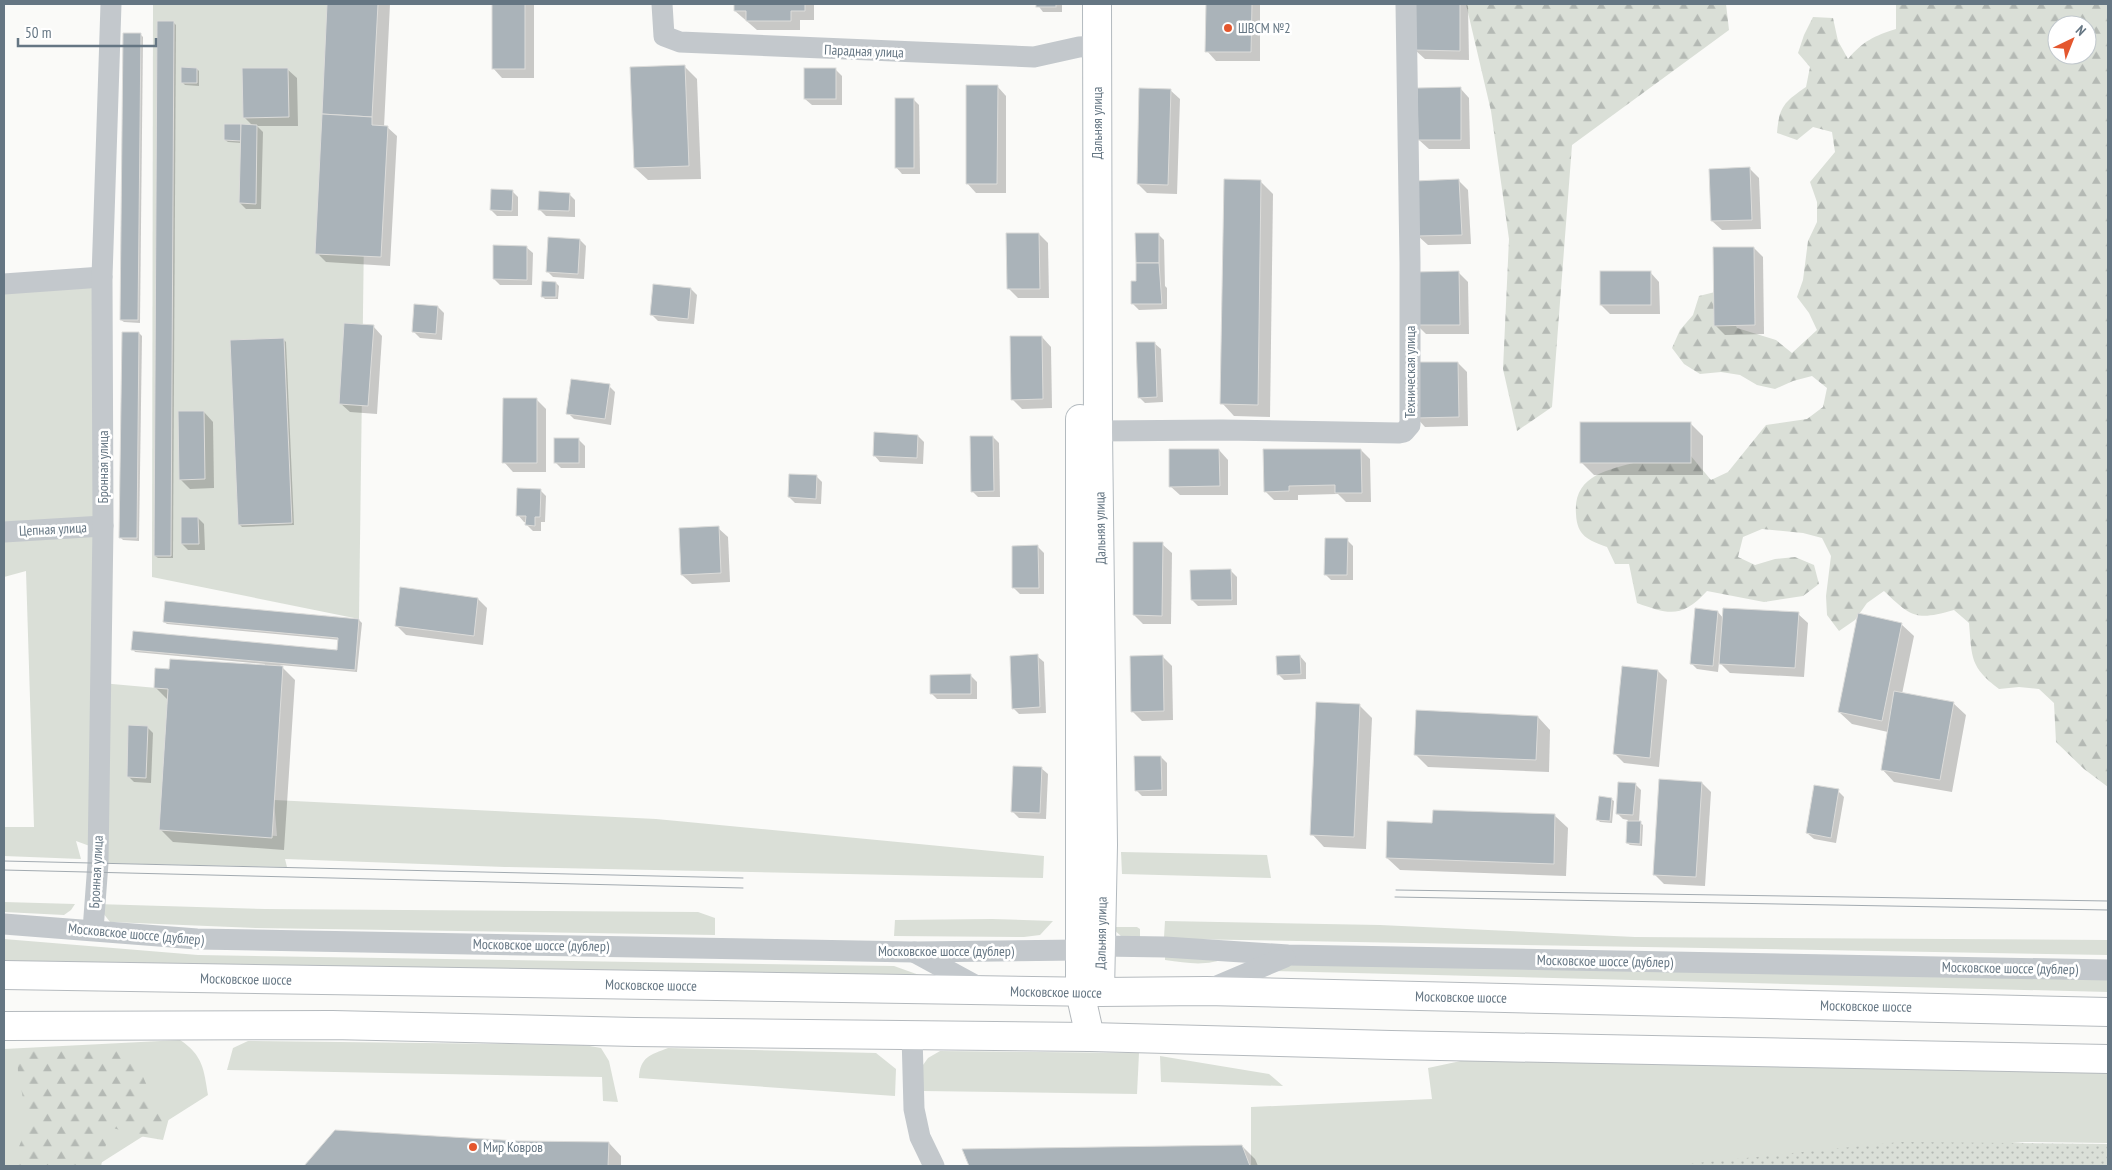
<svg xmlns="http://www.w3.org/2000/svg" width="2112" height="1170" viewBox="0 0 2112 1170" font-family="'PT Sans Narrow',sans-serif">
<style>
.green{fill:#dadfd7}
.forest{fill:url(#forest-firs);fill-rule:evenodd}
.park{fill:url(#park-dots)}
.shadow{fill:#0003}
.building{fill:#aab3b9;stroke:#dcdcda}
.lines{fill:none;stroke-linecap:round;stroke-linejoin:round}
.secondary-casing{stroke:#b3babf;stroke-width:30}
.primary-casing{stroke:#b5babe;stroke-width:30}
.minor{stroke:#c3c8cc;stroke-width:21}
.secondary{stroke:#fff;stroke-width:28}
.primary{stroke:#fff;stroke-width:28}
.tram{stroke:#a2aab0;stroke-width:1}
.poi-dot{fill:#e4572e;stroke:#fff;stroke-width:2}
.labels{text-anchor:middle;stroke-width:5;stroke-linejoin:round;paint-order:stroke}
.poi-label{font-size:14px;fill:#657683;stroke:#fff;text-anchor:start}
.street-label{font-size:14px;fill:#657683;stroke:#fff}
</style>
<defs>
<pattern id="forest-firs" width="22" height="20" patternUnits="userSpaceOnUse" patternTransform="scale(1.25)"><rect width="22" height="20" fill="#dadfd7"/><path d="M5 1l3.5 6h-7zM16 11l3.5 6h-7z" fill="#b4b9b4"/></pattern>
<pattern id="park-dots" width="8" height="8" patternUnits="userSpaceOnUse" patternTransform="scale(1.25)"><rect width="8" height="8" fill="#dadfd7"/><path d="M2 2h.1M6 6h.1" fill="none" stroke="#b4b9b4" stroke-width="1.8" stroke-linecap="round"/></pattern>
</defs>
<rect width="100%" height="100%" fill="#fafaf8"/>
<g class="green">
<path d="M153 4H367L359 619 152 577Z"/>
<path d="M102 277 101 683 168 689 159 830 277 836 274 800 656 819 1044 856 1043 878 505 867 285 859 287 867 98 863V849L76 841 81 859 4 856V827H34L26 571 4 577V284Z"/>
<path d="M1121 852 1267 855 1271 878 1122 874Z"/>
<path d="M4 902 75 904 71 910 64 915 4 912Z"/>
<path d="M96 904 265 909 698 912 715 918V935L256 928 110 922Z"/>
<path d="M992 919 1053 921 1040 935 1024 937 894 936 895 920Z"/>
<path d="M1165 921 1380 925 1635 937 2108 940V955L1181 939 1164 937Z"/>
<path d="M1111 927H1137L1140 929V939L1122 937Z"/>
<path d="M4 939 198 955 894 966 922 976 276 965 4 963Z"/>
<path d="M1165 954 1229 957C1205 967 1189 963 1165 960Z"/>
<path d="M1292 963 2108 976V992L1273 971Z"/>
<path d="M180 1040C203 1055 204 1070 208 1095L96 1166H4V1049Z"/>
<path d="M248 1041 584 1045 601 1048 609 1061 618 1102 603 1101 602 1077 227 1070 233 1048Z"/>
<path d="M1526 1047 2108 1059V1143L2025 1142 1706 1166H1251V1107L1432 1099 1428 1068Z"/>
<path d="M668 1048 876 1053 896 1069 895 1096 639 1078C640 1057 650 1055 668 1048Z"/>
<path d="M940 1051 1139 1053 1137 1094 922 1091 918 1072 928 1058Z"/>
<path d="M1160 1056 1269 1074 1283 1086 1161 1082Z"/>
</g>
<g class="forest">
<path d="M1466 4H1726L1729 30 1572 145 1552 407 1517 431 1503 369 1509 239 1491 111Z"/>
<path d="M1896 4H2108V787L2084 769 2056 742 2054 703 2039 689 2019 687 1999 689C1970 667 1972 658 1969 623L1954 610C1916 621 1911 617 1884 591L1867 603 1855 620 1839 631 1827 615 1826 596 1831 556 1822 538 1803 533 1762 529 1743 537 1738 557 1755 565 1775 559 1795 557 1814 565 1819 584 1803 596 1764 602 1707 591C1682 618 1670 615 1637 603L1629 564H1615L1607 547C1588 540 1577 536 1576 514 1573 475 1608 470 1637 462 1653 458 1669 453 1685 449L1711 480 1728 472 1766 425 1807 419 1823 407 1827 388 1812 376 1793 381 1775 389 1757 385 1740 375 1721 372 1700 374 1684 364 1672 348 1680 330 1693 315 1699 296 1719 291 1737 328 1776 340 1792 353 1817 330 1809 313 1797 297 1803 280 1808 241 1817 222V202L1810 182 1835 152 1832 132 1813 127 1797 140 1777 133C1779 107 1784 102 1806 87L1810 67 1798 53 1804 35 1813 17 1833 18 1838 41 1848 59C1863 41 1874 36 1896 29ZM2057 25H2087V55H2057Z"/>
<path d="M130 1047 151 1095 169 1118 163 1140 139 1136 110 1127 101 1166H15L13 1161 28 1125 18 1072 17 1051Z"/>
</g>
<path class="park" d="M1900 1142 2108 1144V1166H1668Z"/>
<g class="shadow">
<path d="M329 4H390L384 127H387L397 136 390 266 326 262 317 253Z"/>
<path d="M493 4H534V78H502L493 68Z"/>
<path d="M735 4H814V20H800V30H757L735 11Z"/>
<path d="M1037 4H1062V12H1043Z"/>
<path d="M1207 4H1260V61H1216L1207 51Z"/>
<path d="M1417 4H1466L1468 6 1469 60 1425 59 1415 50Z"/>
<path d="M174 23 176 25 173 558H158L155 556Z"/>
<path d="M140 34 143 37 140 323 124 322 121 320Z"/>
<path d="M684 66 697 79 701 179 648 180 635 168Z"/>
<path d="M197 69 199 71V86L185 85 182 82Z"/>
<path d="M287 69 297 78 298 126H257L263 132 261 209H246L240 203 242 143 228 142 225 140 253 126 244 117Z"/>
<path d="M836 70 842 76V105H812L805 99Z"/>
<path d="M997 86 1006 96V193H976L967 183Z"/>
<path d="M1460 88 1469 98 1470 149H1429L1419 140Z"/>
<path d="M1170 90 1180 99 1177 194 1147 193 1138 184Z"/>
<path d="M913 99 919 105 920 174H902L896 167Z"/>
<path d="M1750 169 1759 178 1761 229 1722 230 1712 221Z"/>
<path d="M1260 181 1273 194 1270 417 1234 416 1222 403Z"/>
<path d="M1459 181 1468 190 1471 244 1428 245 1418 236Z"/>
<path d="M512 191 518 197V216H497L491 210Z"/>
<path d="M569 194 575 200V217L546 216 540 210Z"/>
<path d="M1039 234 1048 243 1049 298H1018L1009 289Z"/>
<path d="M1158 234 1164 240 1165 286 1167 288V309L1139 310 1133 304 1138 283Z"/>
<path d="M580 240 586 246 584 279 553 277 547 271Z"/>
<path d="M526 247 533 253 532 285H500L494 279Z"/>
<path d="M1754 248 1763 257 1764 334 1725 335 1715 325Z"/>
<path d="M1650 272 1659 282 1660 314H1610L1601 305Z"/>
<path d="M1459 273 1468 282 1469 334H1426L1417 325Z"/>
<path d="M556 283 559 286 558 299H545L542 296Z"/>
<path d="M691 289 697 295 694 324 658 321 652 315Z"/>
<path d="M438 307 444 313 442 340 420 338 414 332Z"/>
<path d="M373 326 382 336 377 414 350 412 340 403Z"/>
<path d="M139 333 142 336 139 541 123 540 121 538Z"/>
<path d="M1042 337 1051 347 1052 408 1022 409 1012 399Z"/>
<path d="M283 339 286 342 294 525 242 527 240 525Z"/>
<path d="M1154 343 1161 349 1163 402 1145 403 1139 397Z"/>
<path d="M1458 363 1467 372 1468 426 1425 427 1416 417Z"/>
<path d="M609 386 615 392 611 425 574 419 568 413Z"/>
<path d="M537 400 546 409V472H513L504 462Z"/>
<path d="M204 412 213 422 214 488 190 489 180 479Z"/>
<path d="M1690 423 1703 436V475H1594L1581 462Z"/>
<path d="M918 436 924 442 923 464 880 462 874 455Z"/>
<path d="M993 437 999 443 1000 497H978L972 491Z"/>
<path d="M579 440 585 446V468H561L555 462Z"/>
<path d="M1219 450 1228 460V495H1180L1170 486Z"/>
<path d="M1361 450 1370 459 1371 502H1346L1338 494 1298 495V500H1274L1265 491Z"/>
<path d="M816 476 822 482 821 504 795 503 789 497Z"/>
<path d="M540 490 546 496 545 522H541V531H533L527 525V522H524L518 515Z"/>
<path d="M198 518 204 524 205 550H188L182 544Z"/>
<path d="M718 528 728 537 730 582 692 584 682 575Z"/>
<path d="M1347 540 1353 546V580H1331L1325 574Z"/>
<path d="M1162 544 1172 553 1171 624H1143L1134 615Z"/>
<path d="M1038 547 1044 553V594H1020L1014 588Z"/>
<path d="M1231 571 1237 577V605L1198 606 1192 600Z"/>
<path d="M478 599 487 608 483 645 406 635 396 625Z"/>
<path d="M1718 612 1723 618 1798 614 1808 623 1804 677 1730 673 1719 662 1718 672 1697 669 1691 663Z"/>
<path d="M359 620 362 623 357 672 280 665 295 680 284 850 173 842 161 830 168 700 155 687 264 666 265 664 135 652 133 649 339 651 340 640 167 624 164 622Z"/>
<path d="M1901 624 1914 636 1902 694 1953 703 1966 715 1952 792 1894 782 1882 769 1888 732 1852 724 1839 712Z"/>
<path d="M1037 656 1044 662 1046 713 1019 714 1013 708Z"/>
<path d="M1162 656 1172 666 1173 720 1142 721 1133 712Z"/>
<path d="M1300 656 1306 663V679L1284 680 1278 674Z"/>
<path d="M1658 671 1667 680 1659 767 1624 763 1615 754Z"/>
<path d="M970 675 977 682V699H937L931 693Z"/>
<path d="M1360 706 1372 718 1366 849 1324 847 1312 834Z"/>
<path d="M1538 717 1550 730 1549 772 1428 767 1415 754Z"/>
<path d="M147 727 153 733 151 783 134 782 128 776Z"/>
<path d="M1161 757 1167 763V796H1142L1136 790Z"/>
<path d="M1041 768 1048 774 1046 819 1019 818 1013 812Z"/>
<path d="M1702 783 1711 792 1705 886 1664 884 1654 874Z"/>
<path d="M1635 784 1641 790 1639 822 1643 825 1642 846 1630 845 1627 843 1628 820 1623 819 1617 813Z"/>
<path d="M1838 791 1844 797 1836 843 1814 839 1807 833Z"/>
<path d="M1611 799 1614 801 1612 823 1600 822 1597 819Z"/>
<path d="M1555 816 1568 828 1566 876 1400 870 1387 858 1433 824Z"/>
<path d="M518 1142 609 1143 621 1156V1166H305Z"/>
<path d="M1242 1146 1255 1159 1258 1166H971L964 1150Z"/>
</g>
<g class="building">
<path d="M327 4H378L372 117 322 114Z"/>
<rect x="492" y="4" width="33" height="65"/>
<path d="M734 4H805V11H791V21H746V11H734Z"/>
<rect x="1036" y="4" width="20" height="3"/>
<path d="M1206 4H1252L1251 52H1205Z"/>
<path d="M1415 4H1460V51L1414 50Z"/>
<path d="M157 21H174L171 556H154Z"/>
<path d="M123 33H141L138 320H120Z"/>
<path d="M685 65 689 166 634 168 630 67Z"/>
<path d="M181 67 197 68V83H181Z"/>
<path d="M242 68H288L289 117 243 118Z"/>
<rect x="804" y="68" width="32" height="31"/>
<path d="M966 85H998L997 184H966Z"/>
<path d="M1461 87V140H1418L1417 88Z"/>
<path d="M1139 88 1171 89 1168 185 1137 184Z"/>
<rect x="895" y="98" width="19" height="70"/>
<path d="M322 114 372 117V125L388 126 381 257 315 254Z"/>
<path d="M224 124H241V141L224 140Z"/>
<path d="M241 124 257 125 256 204 239 203Z"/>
<path d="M1750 167 1752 220 1711 221 1709 169Z"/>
<path d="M1224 179 1261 180 1258 405 1220 404Z"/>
<path d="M1459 179 1462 235 1417 236 1415 181Z"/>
<path d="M491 189 513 190 512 211 490 210Z"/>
<path d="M539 191 570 193 569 211 538 210Z"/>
<path d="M1006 233H1039L1040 289H1007Z"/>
<path d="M1135 233H1159V263H1136Z"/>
<path d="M548 237 580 239 578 274 546 272Z"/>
<path d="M493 245 527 246V280L493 279Z"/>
<path d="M1713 247H1754L1755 325 1714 326Z"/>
<path d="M1136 263H1159L1162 304H1131V281H1136Z"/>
<path d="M1459 271 1460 325H1416L1415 272Z"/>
<rect x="1600" y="271" width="51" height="34"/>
<path d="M542 281 556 282V297H541Z"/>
<path d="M653 284 691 288 688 319 650 315Z"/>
<path d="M414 304 438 306 436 334 412 332Z"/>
<path d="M344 323 374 325 368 406 339 404Z"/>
<path d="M122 332H139L137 538H119Z"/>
<path d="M1010 336H1042L1043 399 1011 400Z"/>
<path d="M284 338 292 523 238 525 230 340Z"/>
<path d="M1136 342H1155L1157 397 1138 398Z"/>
<path d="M1414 362H1458L1459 417 1415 418Z"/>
<path d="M571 379 610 384 605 419 566 414Z"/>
<path d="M503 398H537V463H502Z"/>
<path d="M178 411H204L205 479 179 480Z"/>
<rect x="1580" y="422" width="111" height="41"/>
<path d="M874 432 918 435 917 458 873 456Z"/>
<path d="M970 436H993L994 491 971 492Z"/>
<rect x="554" y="438" width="25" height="25"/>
<path d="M1169 449H1219L1220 486 1169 487Z"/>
<path d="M1263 449H1361L1362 493H1335V485L1289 486V491L1264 492Z"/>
<path d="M789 474 817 475 816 499 788 497Z"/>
<path d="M517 488 541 489 540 517H535V526L525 525 526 516H516Z"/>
<path d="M181 517H198L199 544H181Z"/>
<path d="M719 526 721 573 681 575 679 528Z"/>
<path d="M1325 538H1348L1347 575H1324Z"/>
<path d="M1133 542H1163L1162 616 1133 615Z"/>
<path d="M1038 545 1039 588H1012V546Z"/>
<path d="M1231 569 1232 600H1191L1190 570Z"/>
<path d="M400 587 478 598 474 636 395 626Z"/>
<path d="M165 601 359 619 355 670 131 650 133 631 337 650 338 638 163 622Z"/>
<path d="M1695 608 1718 611 1713 666 1690 664Z"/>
<path d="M1723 608 1799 612 1795 668 1719 664Z"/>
<path d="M1858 613 1902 623 1882 721 1838 712Z"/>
<path d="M1038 654 1040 707 1012 709 1010 656Z"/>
<path d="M1163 655 1164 711 1131 712 1130 656Z"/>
<path d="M1300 655 1301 674 1277 675 1276 656Z"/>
<path d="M170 659 283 666 272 838 159 830 168 689 154 688 155 668 169 669Z"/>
<path d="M1622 666 1658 670 1650 758 1613 754Z"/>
<path d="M971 674V694H930V675Z"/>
<path d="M1894 691 1954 702 1940 780 1881 770Z"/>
<path d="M1316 702 1360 704 1354 837 1310 835Z"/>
<path d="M1416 710 1538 716 1536 760 1414 755Z"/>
<path d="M128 725 148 726 146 778 127 777Z"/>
<path d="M1134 756H1161L1162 790 1135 791Z"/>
<path d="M1013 766 1042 767 1040 813 1011 812Z"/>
<path d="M1659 779 1702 782 1696 877 1653 875Z"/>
<path d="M1618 782 1636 783 1633 815 1616 814Z"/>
<path d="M1814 785 1839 789 1831 838 1806 833Z"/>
<path d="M1599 796 1612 798 1610 821 1596 820Z"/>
<path d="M1433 810 1555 814 1554 864 1386 858 1387 821 1432 823Z"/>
<path d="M1627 821H1641L1640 844 1626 843Z"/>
<path d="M335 1130 518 1141 609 1142 608 1166H304Z"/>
<path d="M1242 1145 1250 1166H969L962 1149Z"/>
</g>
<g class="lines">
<defs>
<g id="secondary">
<path d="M1097 4 1098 431 1103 845 1100 992"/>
<path d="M1080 419V992"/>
</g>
<g id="primary">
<path d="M4 975 1100 992 1206 991 2108 1012"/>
<path d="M1080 992 1090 1037"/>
<path d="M4 1026 332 1025 635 1032 1090 1037 1391 1045 2108 1059"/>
</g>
</defs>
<use href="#secondary" class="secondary-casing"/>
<use href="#primary" class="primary-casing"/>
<g class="minor">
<path d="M662 4 664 36 680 42 1034 57 1079 47 1097 46"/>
<path d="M4 284 102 277"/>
<path d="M1098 431 1222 430 1399 433 1404 432 1410 425V263L1406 4"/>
<path d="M4 532 103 526"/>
<path d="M4 924 197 939 914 952 1079 950"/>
<path d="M93 930 98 863 103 526 102 277 111 4"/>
<path d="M1101 946 1165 947 1288 955 2108 970"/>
<path d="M914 952 982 989"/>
<path d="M1210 989 1285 957"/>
<path d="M912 1035 914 1109 920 1137 934 1166"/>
</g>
<use href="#secondary" class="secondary"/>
<use href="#primary" class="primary"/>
<g class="tram">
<path d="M4 861 743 878"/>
<path d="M4 870 743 888"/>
<path d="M1396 890 2108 901"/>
<path d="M1395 897 2108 910"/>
</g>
</g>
<g class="poi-dot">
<circle cx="1228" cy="28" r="5"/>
<circle cx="473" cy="1147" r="5"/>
</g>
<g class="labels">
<g class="poi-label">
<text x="1238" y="33">ШВСМ №2</text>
<text x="483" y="1152">Мир Ковров</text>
</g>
<g class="street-label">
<text transform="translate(864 51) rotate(2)" y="5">Парадная улица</text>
<text transform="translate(1097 123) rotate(-90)" y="5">Дальняя улица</text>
<text transform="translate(1410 372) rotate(-90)" y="5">Техническая улица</text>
<text transform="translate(103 467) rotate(-90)" y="5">Бронная улица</text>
<text transform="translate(1100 528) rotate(-91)" y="5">Дальняя улица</text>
<text transform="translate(53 529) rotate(-3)" y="5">Цепная улица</text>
<text transform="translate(96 872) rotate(-87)" y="5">Бронная улица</text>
<text transform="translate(1101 933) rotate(-89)" y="5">Дальняя улица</text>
<text transform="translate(136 934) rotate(5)" y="5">Московское шоссе (дублер)</text>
<text transform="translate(541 945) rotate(1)" y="5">Московское шоссе (дублер)</text>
<text x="946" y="956">Московское шоссе (дублер)</text>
<text transform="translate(1605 961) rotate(1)" y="5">Московское шоссе (дублер)</text>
<text transform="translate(2010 968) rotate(1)" y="5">Московское шоссе (дублер)</text>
<text transform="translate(246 979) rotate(1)" y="5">Московское шоссе</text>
<text transform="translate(651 985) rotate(1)" y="5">Московское шоссе</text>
<text transform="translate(1056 992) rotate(1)" y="5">Московское шоссе</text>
<text transform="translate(1461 997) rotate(1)" y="5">Московское шоссе</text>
<text transform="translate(1866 1006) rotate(1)" y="5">Московское шоссе</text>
</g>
</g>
<rect width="2112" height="1170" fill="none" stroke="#657683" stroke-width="10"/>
<g transform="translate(2072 40) rotate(43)"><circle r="24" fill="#ffffff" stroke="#c1c8cd"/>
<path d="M0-4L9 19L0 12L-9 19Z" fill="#e4572e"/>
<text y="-8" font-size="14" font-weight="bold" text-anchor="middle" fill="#657683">N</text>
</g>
<path d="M18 38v8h138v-8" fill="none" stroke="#657683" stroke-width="2.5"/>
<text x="25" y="38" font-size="15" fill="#657683" stroke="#ffffff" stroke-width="4" paint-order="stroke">50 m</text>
</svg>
